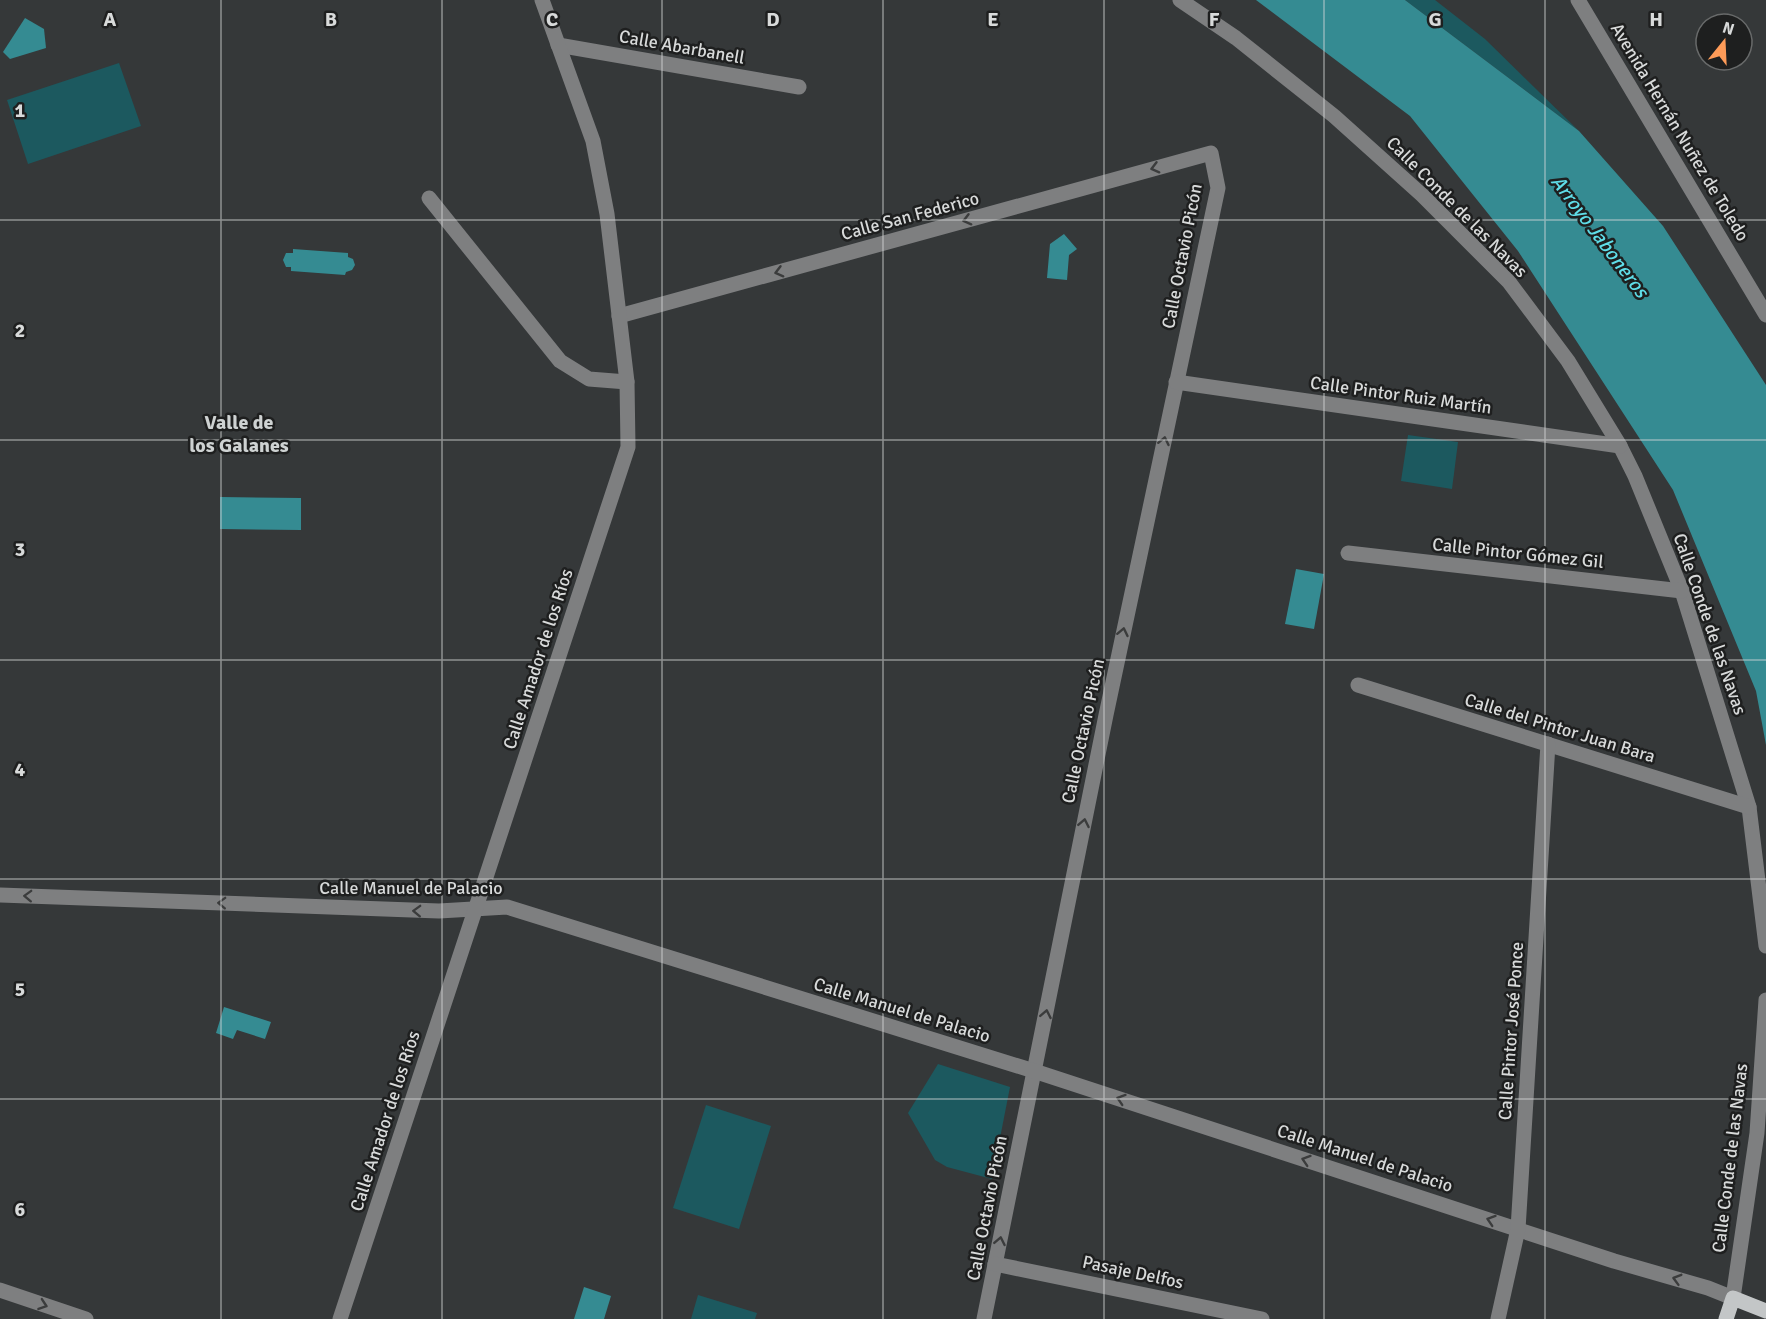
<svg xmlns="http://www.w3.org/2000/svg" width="1766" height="1319" viewBox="0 0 1766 1319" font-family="Signika,sans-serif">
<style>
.green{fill:#1c595f}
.water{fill:#358b92}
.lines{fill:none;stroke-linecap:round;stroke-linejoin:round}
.minor{stroke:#7e7f80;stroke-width:15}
.major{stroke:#c3c6c7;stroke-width:15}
.oneway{stroke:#3b3c3c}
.grid{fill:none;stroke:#d8dada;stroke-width:1.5;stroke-opacity:0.55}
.labels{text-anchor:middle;stroke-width:5;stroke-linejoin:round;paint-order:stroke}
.street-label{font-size:18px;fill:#d8dada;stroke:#1e1f1f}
.water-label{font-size:20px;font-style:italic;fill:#5fdde8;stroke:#1e1f1f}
.neighbourhood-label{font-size:20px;font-weight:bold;fill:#ced2d2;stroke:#1e1f1f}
.grid-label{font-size:20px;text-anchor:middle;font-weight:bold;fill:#d8dada;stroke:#1e1f1f;stroke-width:5;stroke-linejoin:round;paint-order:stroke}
</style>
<rect width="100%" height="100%" fill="#353839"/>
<g class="green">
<path d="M1405 0H1435L1485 39 1579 131Z"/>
<path d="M119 63 141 126 28 164 7 100Z"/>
<path d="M1408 435 1458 442 1452 489 1401 481Z"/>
<path d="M938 1064 1010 1087 992 1179 947 1167 935 1160 908 1113Z"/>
<path d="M706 1105 771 1126 739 1229 673 1208Z"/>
<path d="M698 1295 757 1313 755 1319H691Z"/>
</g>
<g class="water">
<path d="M1256 0H1405L1579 131 1663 226 1766 385V745L1756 691 1673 490 1518 251 1410 116Z"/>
<path d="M25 18 44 29 46 48 10 59 3 52Z"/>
<path d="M1064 234 1077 249 1069 255 1067 280 1047 278 1050 244Z"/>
<path d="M293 249 348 253V257L353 259 355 265 352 270 346 272 345 275 291 271V267H286L283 260 286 253H293Z"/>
<path d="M220 497 301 498V530L220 529Z"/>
<path d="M1296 569 1324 574 1314 629 1285 624Z"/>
<path d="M224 1007 271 1022 265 1039 237 1030 233 1039 216 1033Z"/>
<path d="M584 1287 611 1296 604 1319H574Z"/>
</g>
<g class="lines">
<g class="minor">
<path d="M1180 0 1236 38 1334 116 1422 195 1509 282 1568 361 1620 446 1635 476 1682 591 1749 807 1766 946"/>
<path d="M1578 0 1766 315"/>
<path d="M558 45 799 87"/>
<path d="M429 198 560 361 589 379 627 382"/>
<path d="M619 316 1211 153 1218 188 1106 715 984 1319"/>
<path d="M1176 382 1620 446"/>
<path d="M1348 553 1682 591"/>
<path d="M1358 685 1749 807"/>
<path d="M0 895 439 911 507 907 1034 1071 1614 1261 1708 1288 1733 1298 1757 1133 1766 1000"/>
<path d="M995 1264 1262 1319"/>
<path d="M0 1290 86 1319"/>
<path d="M340 1319 628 447 627 382 607 214 593 141 542 0"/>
<path d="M1498 1319 1518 1229 1548 744"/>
</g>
<path class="major" d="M1726 1319 1733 1298 1766 1311"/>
</g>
<defs><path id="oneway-chevron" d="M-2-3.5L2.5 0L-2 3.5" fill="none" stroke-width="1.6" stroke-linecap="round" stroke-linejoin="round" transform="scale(1.5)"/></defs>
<g class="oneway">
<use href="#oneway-chevron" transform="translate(1155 168) rotate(165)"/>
<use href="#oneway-chevron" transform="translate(967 220) rotate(165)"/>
<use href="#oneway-chevron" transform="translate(779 272) rotate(165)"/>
<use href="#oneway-chevron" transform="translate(1164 441) rotate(-78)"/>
<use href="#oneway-chevron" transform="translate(1123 632) rotate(-78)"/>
<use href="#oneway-chevron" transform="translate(1084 823) rotate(-79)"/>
<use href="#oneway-chevron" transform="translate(28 896) rotate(-178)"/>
<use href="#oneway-chevron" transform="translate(222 903) rotate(-178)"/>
<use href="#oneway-chevron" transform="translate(417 911) rotate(-178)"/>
<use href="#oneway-chevron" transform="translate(1046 1014) rotate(-79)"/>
<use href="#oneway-chevron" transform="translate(1121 1099) rotate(-162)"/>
<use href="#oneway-chevron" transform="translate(1306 1160) rotate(-162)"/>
<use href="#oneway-chevron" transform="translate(1491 1220) rotate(-162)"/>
<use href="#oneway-chevron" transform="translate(1000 1241) rotate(-79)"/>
<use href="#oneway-chevron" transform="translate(1677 1279) rotate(-164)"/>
<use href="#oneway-chevron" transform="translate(43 1305) rotate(19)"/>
</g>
<path class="grid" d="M221 0V1319M442 0V1319M662 0V1319M883 0V1319M1104 0V1319M1324 0V1319M1545 0V1319M0 220H1766M0 440H1766M0 660H1766M0 879H1766M0 1099H1766"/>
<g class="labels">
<g class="street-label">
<text transform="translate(682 47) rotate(10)" y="6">Calle Abarbanell</text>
<text transform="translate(1680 132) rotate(59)" y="6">Avenida Hernán Nuñez de Toledo</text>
<text transform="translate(1457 207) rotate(45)" y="6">Calle Conde de las Navas</text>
<text transform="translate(910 216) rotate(-15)" y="6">Calle San Federico</text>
<text transform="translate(1182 256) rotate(-79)" y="6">Calle Octavio Picón</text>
<text transform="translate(1401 395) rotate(8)" y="6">Calle Pintor Ruiz Martín</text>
<text transform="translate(1518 553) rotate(6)" y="6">Calle Pintor Gómez Gil</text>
<text transform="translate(1710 624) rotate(71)" y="6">Calle Conde de las Navas</text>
<text transform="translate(538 659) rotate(-72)" y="6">Calle Amador de los Ríos</text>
<text transform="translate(1560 728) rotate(17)" y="6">Calle del Pintor Juan Bara</text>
<text transform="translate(1083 731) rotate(-78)" y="6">Calle Octavio Picón</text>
<text x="411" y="894">Calle Manuel de Palacio</text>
<text transform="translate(902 1010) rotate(17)" y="6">Calle Manuel de Palacio</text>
<text transform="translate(1511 1031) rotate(-86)" y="6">Calle Pintor José Ponce</text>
<text transform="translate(385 1121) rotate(-72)" y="6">Calle Amador de los Ríos</text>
<text transform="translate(1365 1158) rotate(18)" y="6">Calle Manuel de Palacio</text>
<text transform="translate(1730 1158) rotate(-83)" y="6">Calle Conde de las Navas</text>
<text transform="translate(987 1208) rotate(-79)" y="6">Calle Octavio Picón</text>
<text transform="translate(1133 1272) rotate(12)" y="6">Pasaje Delfos</text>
</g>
<g class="water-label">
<text transform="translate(1600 236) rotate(53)" y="7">Arroyo Jaboneros</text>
</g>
<g class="neighbourhood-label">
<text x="239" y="429">Valle de<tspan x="239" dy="23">los Galanes</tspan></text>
</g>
</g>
<g class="grid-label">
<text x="110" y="26">A</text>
<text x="331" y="26">B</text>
<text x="552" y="26">C</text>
<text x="773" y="26">D</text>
<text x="993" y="26">E</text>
<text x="1214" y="26">F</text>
<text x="1435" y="26">G</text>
<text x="1656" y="26">H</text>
<text x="20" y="117">1</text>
<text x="20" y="337">2</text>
<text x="20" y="556">3</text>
<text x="20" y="776">4</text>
<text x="20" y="996">5</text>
<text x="20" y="1216">6</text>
</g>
<g transform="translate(1724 42) rotate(18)"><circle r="28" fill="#1e1f1f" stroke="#686a6a" stroke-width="1.5"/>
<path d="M0-4.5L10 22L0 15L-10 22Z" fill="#fe9b58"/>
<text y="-9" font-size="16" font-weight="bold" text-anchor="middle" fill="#d8dada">N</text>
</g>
</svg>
